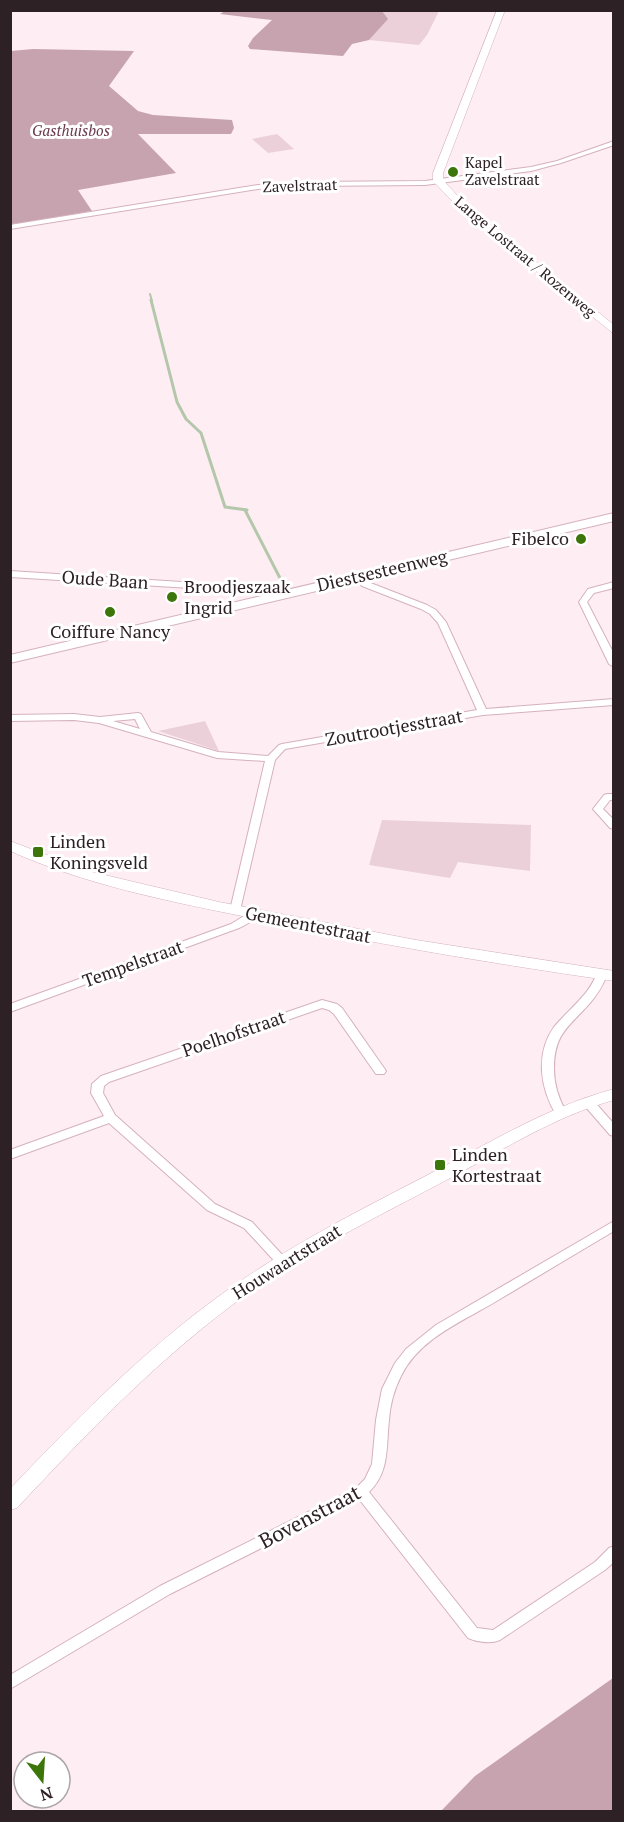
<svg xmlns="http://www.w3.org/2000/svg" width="624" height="1822" viewBox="0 0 624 1822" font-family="'PT Serif',serif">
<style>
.green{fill:#ecd0d9}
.forest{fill:#c6a3ae}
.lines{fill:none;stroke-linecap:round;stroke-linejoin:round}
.stream-far1{stroke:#b4c7ab;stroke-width:2}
.stream{stroke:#b4c7ab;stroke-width:3}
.street-casing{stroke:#d5b1bc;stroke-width:2}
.secondary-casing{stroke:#d5b1bc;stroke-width:1}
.primary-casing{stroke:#d5b1bc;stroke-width:2}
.street{fill:#fff;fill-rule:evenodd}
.secondary{fill:#fff;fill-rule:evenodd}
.primary{fill:#fff;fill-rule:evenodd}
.poi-dot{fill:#3c760a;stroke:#fff;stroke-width:2}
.labels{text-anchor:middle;stroke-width:6;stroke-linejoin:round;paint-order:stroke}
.far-park-label{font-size:15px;font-style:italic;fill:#6a394b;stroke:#fff}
.far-poi-label{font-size:15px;fill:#2e2125;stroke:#fff;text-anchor:start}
.far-street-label{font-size:15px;fill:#2e2125;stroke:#fff}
.poi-label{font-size:18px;fill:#2e2125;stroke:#fff;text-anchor:start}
.street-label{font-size:18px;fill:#2e2125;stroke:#fff}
.near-street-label{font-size:21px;fill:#2e2125;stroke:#fff}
</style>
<rect width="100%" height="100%" fill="#feeef3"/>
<g class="green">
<path d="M382 11H439L427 35 419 45 369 40 387 19Z"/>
<path d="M277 134 294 149 268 153 252 139Z"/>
<path d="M205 721 219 751 158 731Z"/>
<path d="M382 820 531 825 530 871 458 862 450 878 369 865Z"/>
</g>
<g class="forest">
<path d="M225 11H382L388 19 369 40 352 44 343 56 250 49 248 46 253 38 272 20 220 14Z"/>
<path d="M33 49 134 51 109 86 138 111 153 115 232 120 234 128 231 134H138L176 173 78 190 92 211 11 225V51Z"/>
<path d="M613 1678V1811H441L475 1776Z"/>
</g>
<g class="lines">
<path class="stream-far1" d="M150 294 152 301"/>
<g class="stream">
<path d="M151 300 177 402 186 419 201 433 225 507 247 510"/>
<path d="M245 510 282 582"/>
</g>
<defs>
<g id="street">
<path d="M614 141V145L561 163 531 171 425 185 307 186 258 189 10 229V225L258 185 307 182 425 181 531 167 557 161Z"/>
<path d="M10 571 258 587 272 598 268 601 256 592 10 577Z"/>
<path d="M358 574 368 582 427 605 436 610 446 622 486 709 614 699V705L483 715 285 749 275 760 241 906 242 911 237 914 233 913 231 906 265 761 217 758 99 723 74 720 10 721V715L74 714 100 717 138 713 141 714 151 732 218 752 268 756 279 745 282 744 477 710 438 623 430 614 421 609 362 586 354 577ZM135 719 140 729 113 721Z"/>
<path d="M614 582V588L594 593 587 602 614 654V667L609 664 579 602 588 589Z"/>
<path d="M607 794H614V800H610L603 809 614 820V829L610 828 593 809 604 795Z"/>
<path d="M252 911 256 912 257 914C252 922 247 924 239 928L10 1012V1004L231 924Z"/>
<path d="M602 971 607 975C603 985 598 994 590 1003 569 1027 554 1033 554 1069 554 1085 559 1100 567 1113L565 1116H557C540 1089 535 1054 554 1027 563 1016 574 1007 583 996 590 989 593 981 598 973Z"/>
<path d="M322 1000 337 1004 342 1008 384 1068 386 1071 384 1074H376L334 1014 329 1010 322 1008 109 1082 104 1086 103 1093 115 1115 215 1204 252 1222 287 1260 289 1263 287 1266 283 1268 279 1266 244 1228 207 1210 109 1123 10 1159V1150L104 1116 91 1093 92 1084 101 1076Z"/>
<path d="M588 1098 592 1099 614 1124V1136L610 1135 584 1105 582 1102 584 1099Z"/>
<path d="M614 1221V1231C576 1254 538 1276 500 1299 466 1320 420 1337 401 1376 394 1390 390 1405 389 1420 386 1446 390 1472 369 1492L477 1628 493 1630 595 1562 609 1548 614 1546V1562L605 1570 500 1640C491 1644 477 1642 468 1638L359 1499 170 1594 10 1689V1675L160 1586 356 1488 365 1479 372 1464 376 1420 382 1389 395 1363 406 1349 436 1325Z"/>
</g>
<g id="secondary">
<path d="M497 10H505L443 173V180L467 206 614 325V334L461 210 433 181V173Z"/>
<path d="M10 841 92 872 219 902 416 940 614 971V981C489 963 365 942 242 916 163 900 84 884 10 851Z"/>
<path d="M614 1089V1100C556 1116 506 1148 454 1176 385 1213 314 1247 250 1292 163 1354 89 1431 17 1508L10 1510V1489C81 1414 154 1340 239 1282 303 1238 372 1204 441 1168 498 1138 551 1106 614 1089Z"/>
</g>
<path id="primary" d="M614 513V521L10 663V655Z"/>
</defs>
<use href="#street" class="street-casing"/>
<use href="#secondary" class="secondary-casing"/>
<use href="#primary" class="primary-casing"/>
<use href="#street" class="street"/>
<use href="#secondary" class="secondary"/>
<use href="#primary" class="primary"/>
</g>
<g class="poi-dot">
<circle cx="453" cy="172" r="6"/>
<circle cx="581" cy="539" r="6"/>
<circle cx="172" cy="597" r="6"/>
<circle cx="110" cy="612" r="6"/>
<rect x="32" y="846" width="12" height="12" rx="3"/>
<rect x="434" y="1159" width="12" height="12" rx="3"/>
</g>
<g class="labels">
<g class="far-park-label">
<text x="71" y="136">Gasthuisbos</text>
</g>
<g class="far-poi-label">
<text x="465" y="168">Kapel<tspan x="465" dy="17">Zavelstraat</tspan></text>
</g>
<g class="far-street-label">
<text transform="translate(300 186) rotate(-2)" y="5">Zavelstraat</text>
<text transform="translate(525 257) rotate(40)" y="5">Lange Lostraat / Rozenweg</text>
</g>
<g class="poi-label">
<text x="569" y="545" text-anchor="end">Fibelco</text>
<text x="184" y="593">Broodjeszaak<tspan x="184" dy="21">Ingrid</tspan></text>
<text x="110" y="638" text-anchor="middle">Coiffure Nancy</text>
<text x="50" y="848">Linden<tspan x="50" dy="21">Koningsveld</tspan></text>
<text x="452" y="1161">Linden<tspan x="452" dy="21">Kortestraat</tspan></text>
</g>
<g class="street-label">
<text transform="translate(382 571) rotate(-13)" y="6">Diestsesteenweg</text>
<text transform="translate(105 580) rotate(4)" y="6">Oude Baan</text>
<text transform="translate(394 728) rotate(-10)" y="6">Zoutrootjesstraat</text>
<text transform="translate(308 925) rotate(11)" y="6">Gemeentestraat</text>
<text transform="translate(133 964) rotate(-20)" y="6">Tempelstraat</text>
<text transform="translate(234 1034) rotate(-19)" y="6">Poelhofstraat</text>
<text transform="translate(287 1262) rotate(-32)" y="6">Houwaartstraat</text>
</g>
<g class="near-street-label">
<text transform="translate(310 1517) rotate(-28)" y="7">Bovenstraat</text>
</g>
</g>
<rect width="624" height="1822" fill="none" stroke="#2e2125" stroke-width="24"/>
<g transform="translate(42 1780) rotate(163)"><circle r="28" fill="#ffffff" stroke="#aba6a8" stroke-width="1.5"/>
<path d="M0-4.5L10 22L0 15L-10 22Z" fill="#3c760a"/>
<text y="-9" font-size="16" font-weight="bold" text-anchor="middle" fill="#2e2125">N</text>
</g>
</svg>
